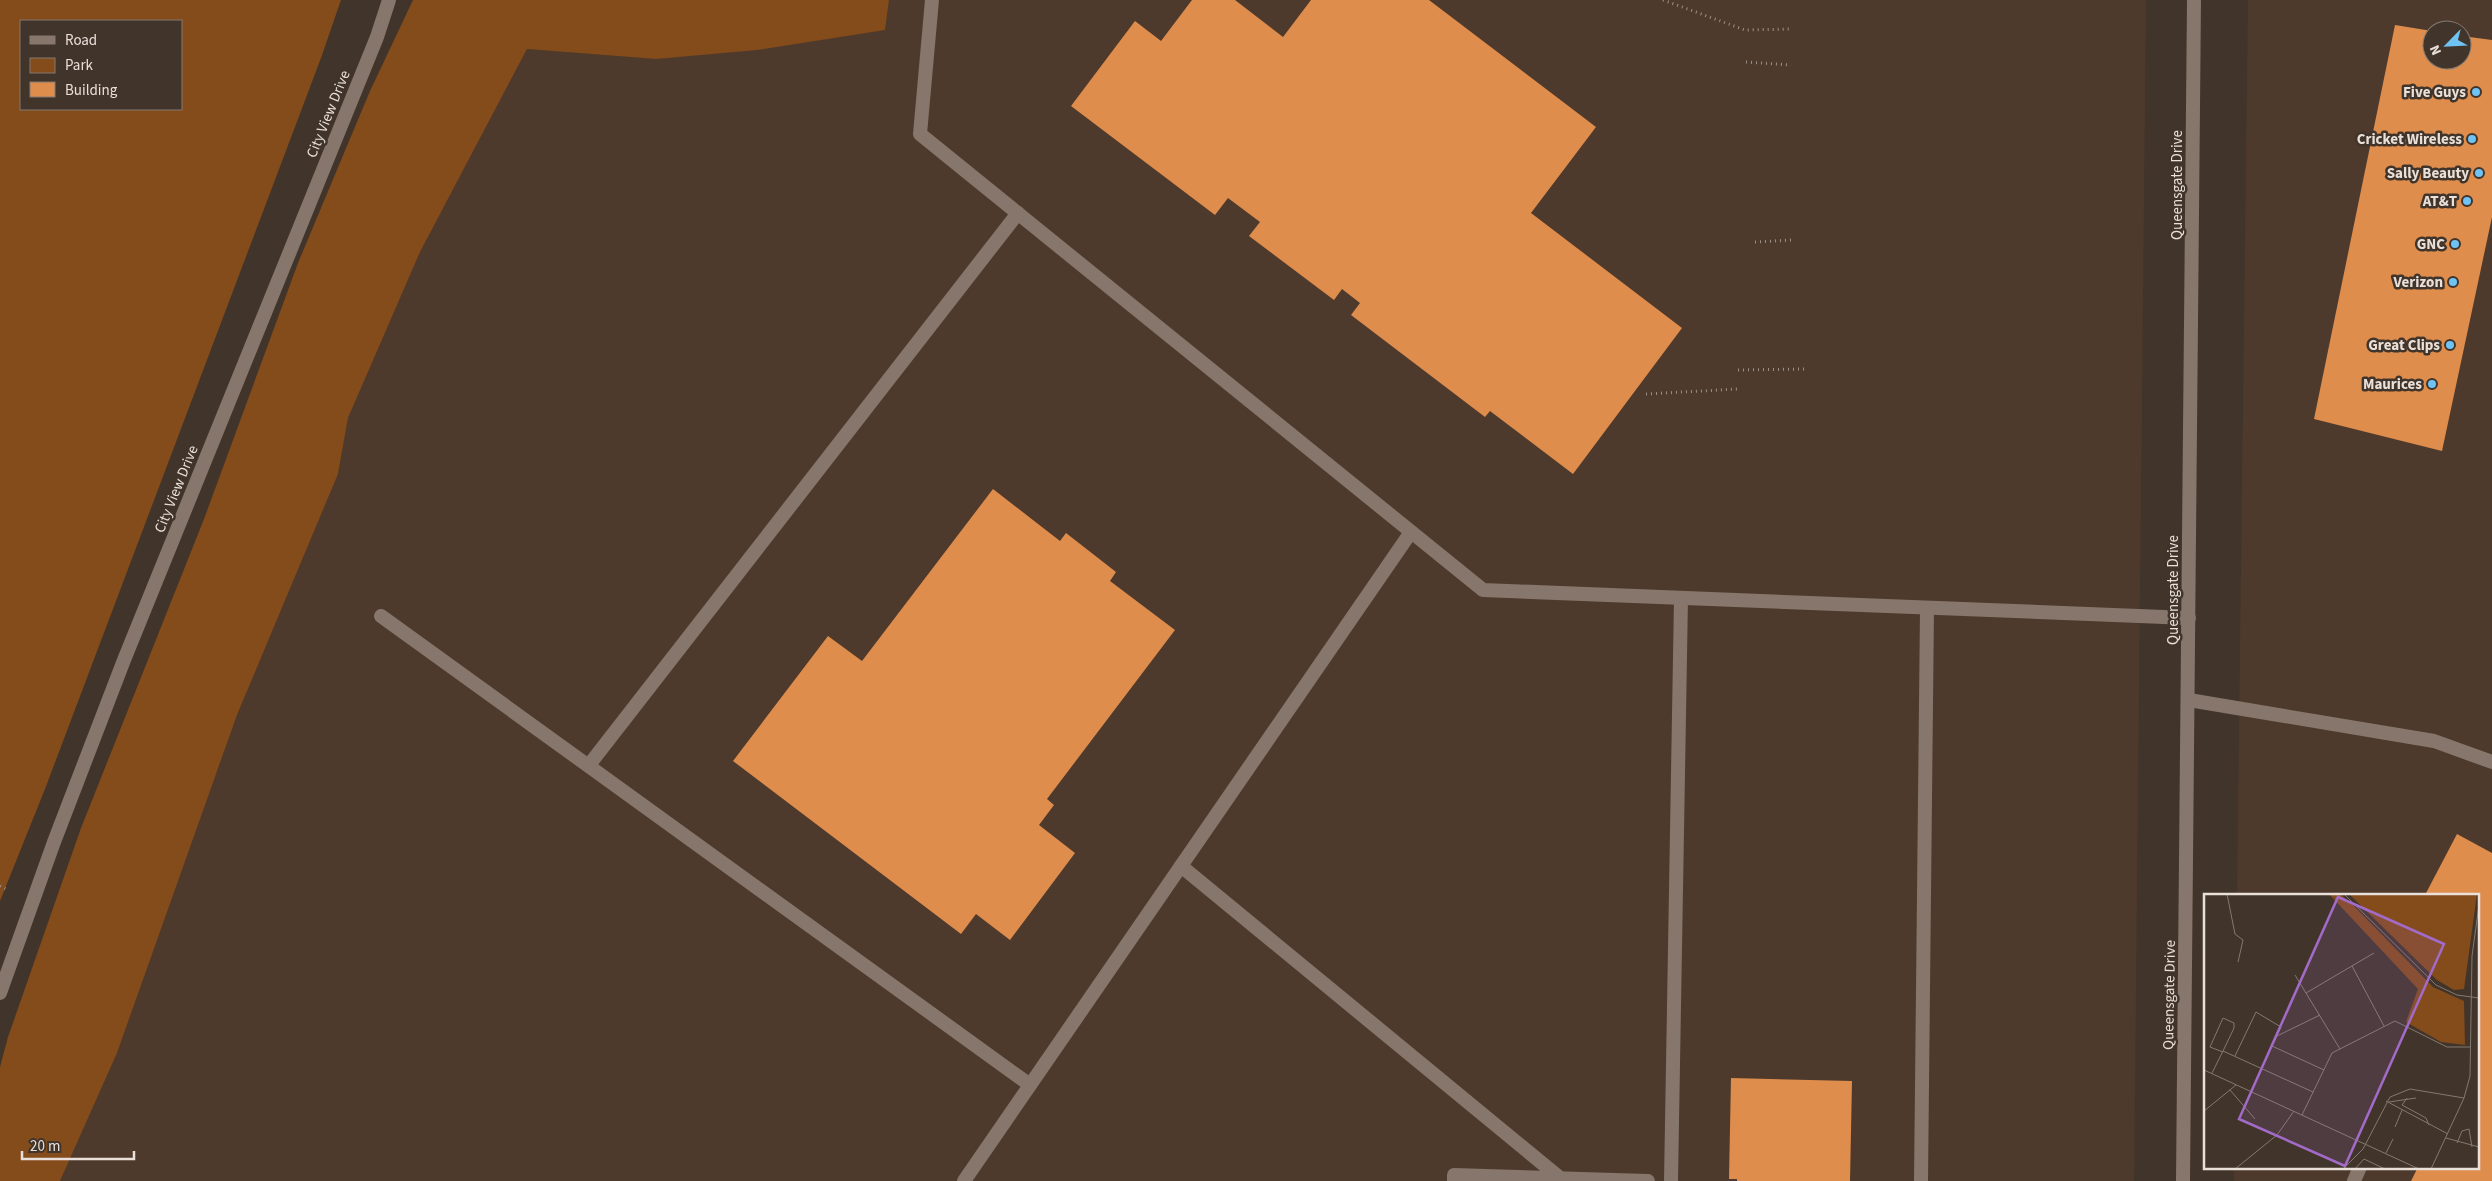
<svg xmlns="http://www.w3.org/2000/svg" width="2492" height="1181" viewBox="0 0 2492 1181" font-family="'Source Sans 3',sans-serif">
<style>
.built{fill:#4e3a2c;fill-rule:evenodd}
.green{fill:#844b1b;fill-rule:evenodd}
.building{fill:#df8d4c}
.lines{fill:none;stroke-linecap:round;stroke-linejoin:round}
.path{stroke:#9b9088;stroke-width:3;stroke-dasharray:1 4;stroke-linecap:butt}
.service{stroke:#86766b;stroke-width:14}
.minor{stroke:#86766b;stroke-width:14}
.tertiary{stroke:#86766b;stroke-width:14}
.poi-dot{fill:#6fc2f4;stroke:#41342a;stroke-width:2}
.labels{text-anchor:middle;stroke-width:5;stroke-linejoin:round;paint-order:stroke}
.poi-label{font-size:15px;font-weight:bold;fill:#e9e0da;stroke:#41342a;text-anchor:end}
.street-label{font-size:15px;fill:#e9e0da;stroke:#41342a}
.inset-road{fill:none;stroke:#847970;stroke-width:1}
.view{fill:#a26bc8;fill-opacity:0.15;stroke:#a26bc8;stroke-width:2.5}
.inset-edge{fill:none;stroke:#e9e0da;stroke-width:2.5}
</style>
<rect width="100%" height="100%" fill="#41342a"/>
<g class="built">
<path d="M889 0H2146L2134 1181H60L117 1053 237 715 338 474 348 418 420 252 527 49 656 59 885 30Z"/>
<path d="M2248 0H2492V1181H2234V1167H2478V895H2237ZM2432 30H2462V60H2432Z"/>
</g>
<g class="green">
<path d="M0 0H341L321 58 45 789 0 901ZM21 21H181V109H21Z"/>
<path d="M413 0H889L885 30 757 50 656 59 527 49 420 252 348 418 338 474 237 715 117 1053 60 1181H0V1067L8 1037 81 828 204 519 298 263 370 91Z"/>
</g>
<g class="building">
<path d="M1192 0H1235L1283 37 1311 0H1429L1596 127 1531 213 1682 328 1573 474 1490 411 1485 417 1351 315 1360 303 1342 289 1334 300 1249 236 1260 222 1228 198 1215 215 1071 106 1135 21 1161 41Z"/>
<path d="M2395 25 2432 31V60H2462V36L2492 40V217L2442 451 2314 419Z"/>
<path d="M993 489 1060 541 1066 533 1116 572 1110 581 1175 630 1047 799 1054 805 1039 825 1075 853 1010 940 976 914 961 934 733 761 828 636 862 661Z"/>
<path d="M2457 834 2492 853V1181H2411L2418 1167H2478V895H2425Z"/>
<path d="M1731 1078 1852 1081 1850 1181H1737V1179H1729Z"/>
</g>
<g class="lines">
<g class="path">
<path d="M1663 0 1745 30 1792 29"/>
<path d="M1746 62 1791 65"/>
<path d="M1755 242 1792 240"/>
<path d="M1738 370 1805 369"/>
<path d="M1646 394 1737 389"/>
<path d="M0 886 8 890"/>
</g>
<g class="service">
<path d="M932 0 920 134 1483 590 2189 618"/>
<path d="M381 616 1030 1085"/>
<path d="M2189 700 2434 741 2492 762"/>
<path d="M589 765 1018 213"/>
<path d="M1181 866 1560 1178"/>
<path d="M964 1181 1411 532"/>
<path d="M1454 1181V1175L1648 1181"/>
<path d="M1671 1181 1681 598"/>
<path d="M1921 1181 1927 608"/>
<path d="M2354 1181 2360 1167"/>
</g>
<path class="minor" d="M0 993 54 842 124 660 377 37 389 0"/>
<path class="tertiary" d="M2183 1181 2194 0"/>
</g>
<g class="poi-dot">
<circle cx="2476" cy="92" r="5"/>
<circle cx="2472" cy="139" r="5"/>
<circle cx="2479" cy="173" r="5"/>
<circle cx="2467" cy="201" r="5"/>
<circle cx="2455" cy="244" r="5"/>
<circle cx="2453" cy="282" r="5"/>
<circle cx="2450" cy="345" r="5"/>
<circle cx="2432" cy="384" r="5"/>
</g>
<g class="labels">
<g class="poi-label">
<text x="2466" y="97">Five Guys</text>
<text x="2462" y="144">Cricket Wireless</text>
<text x="2469" y="178">Sally Beauty</text>
<text x="2457" y="206">AT&amp;T</text>
<text x="2445" y="249">GNC</text>
<text x="2443" y="287">Verizon</text>
<text x="2440" y="350">Great Clips</text>
<text x="2422" y="389">Maurices</text>
</g>
<g class="street-label">
<text transform="translate(328 114) rotate(-68)" y="5">City View Drive</text>
<text transform="translate(2177 185) rotate(-90)" y="5">Queensgate Drive</text>
<text transform="translate(176 489) rotate(-68)" y="5">City View Drive</text>
<text transform="translate(2173 590) rotate(-90)" y="5">Queensgate Drive</text>
<text transform="translate(2169 995) rotate(-89)" y="5">Queensgate Drive</text>
</g>
</g>
<g transform="translate(2204 894)">
<rect width="275" height="275" fill="#41342a"/>
<path d="M125 0H136L147 9 229 93 260 107 261 151 237 148 202 128 214 95ZM145 0H273L260 95 250 96 233 86Z" fill="#844b1b"/>
<path class="inset-road" d="M23 0 31 40 39 46 34 68M140 0 232 91 253 101 275 104M148 72 180 132M91 81 136 155M102 99 170 59M73 142 116 121M19 157 109 198M31 162 52 118 77 133 68 152 120 176M0 176 215 275M8 179 19 157 30 134V129L19 124 6 153 19 158M26 196 51 225M203 204 198 211 222 224 225 231M182 207 244 240M185 208 212 204M0 217 32 191M98 221 128 159 191 127 243 153H267M191 233 198 216M242 244 275 253M253 249 258 237 265 235 268 253M182 259 189 245M31 275 73 241 90 217M139 275 159 255 186 203 206 195 260 204M151 275 160 265 181 275M227 275 260 204 266 182 268 62 275 11"/>
<path class="view" d="M134 3 240 50 141 272 35 225Z"/>
<rect width="275" height="275" class="inset-edge"/>
</g>
<rect x="20" y="20" width="162" height="90" fill="#41342a" stroke="#847970"/>
<rect x="30" y="36" width="25" height="8" fill="#86766b" stroke="#847970"/>
<text x="65" y="45" font-size="15" fill="#e9e0da">Road</text>
<rect x="30" y="58" width="25" height="15" fill="#844b1b" stroke="#847970"/>
<text x="65" y="70" font-size="15" fill="#e9e0da">Park</text>
<rect x="30" y="82" width="25" height="15" fill="#df8d4c" stroke="#847970"/>
<text x="65" y="95" font-size="15" fill="#e9e0da">Building</text>
<g transform="translate(2447 45) rotate(246)"><circle r="24" fill="#41342a" stroke="#847970"/>
<path d="M0-4L9 19L0 12L-9 19Z" fill="#6fc2f4"/>
<text y="-8" font-size="14" font-weight="bold" text-anchor="middle" fill="#e9e0da">N</text>
</g>
<path d="M22 1151v8h112v-8" fill="none" stroke="#e9e0da" stroke-width="2.5"/>
<text x="30" y="1151" font-size="15" fill="#e9e0da" stroke="#41342a" stroke-width="4" paint-order="stroke">20 m</text>
</svg>
